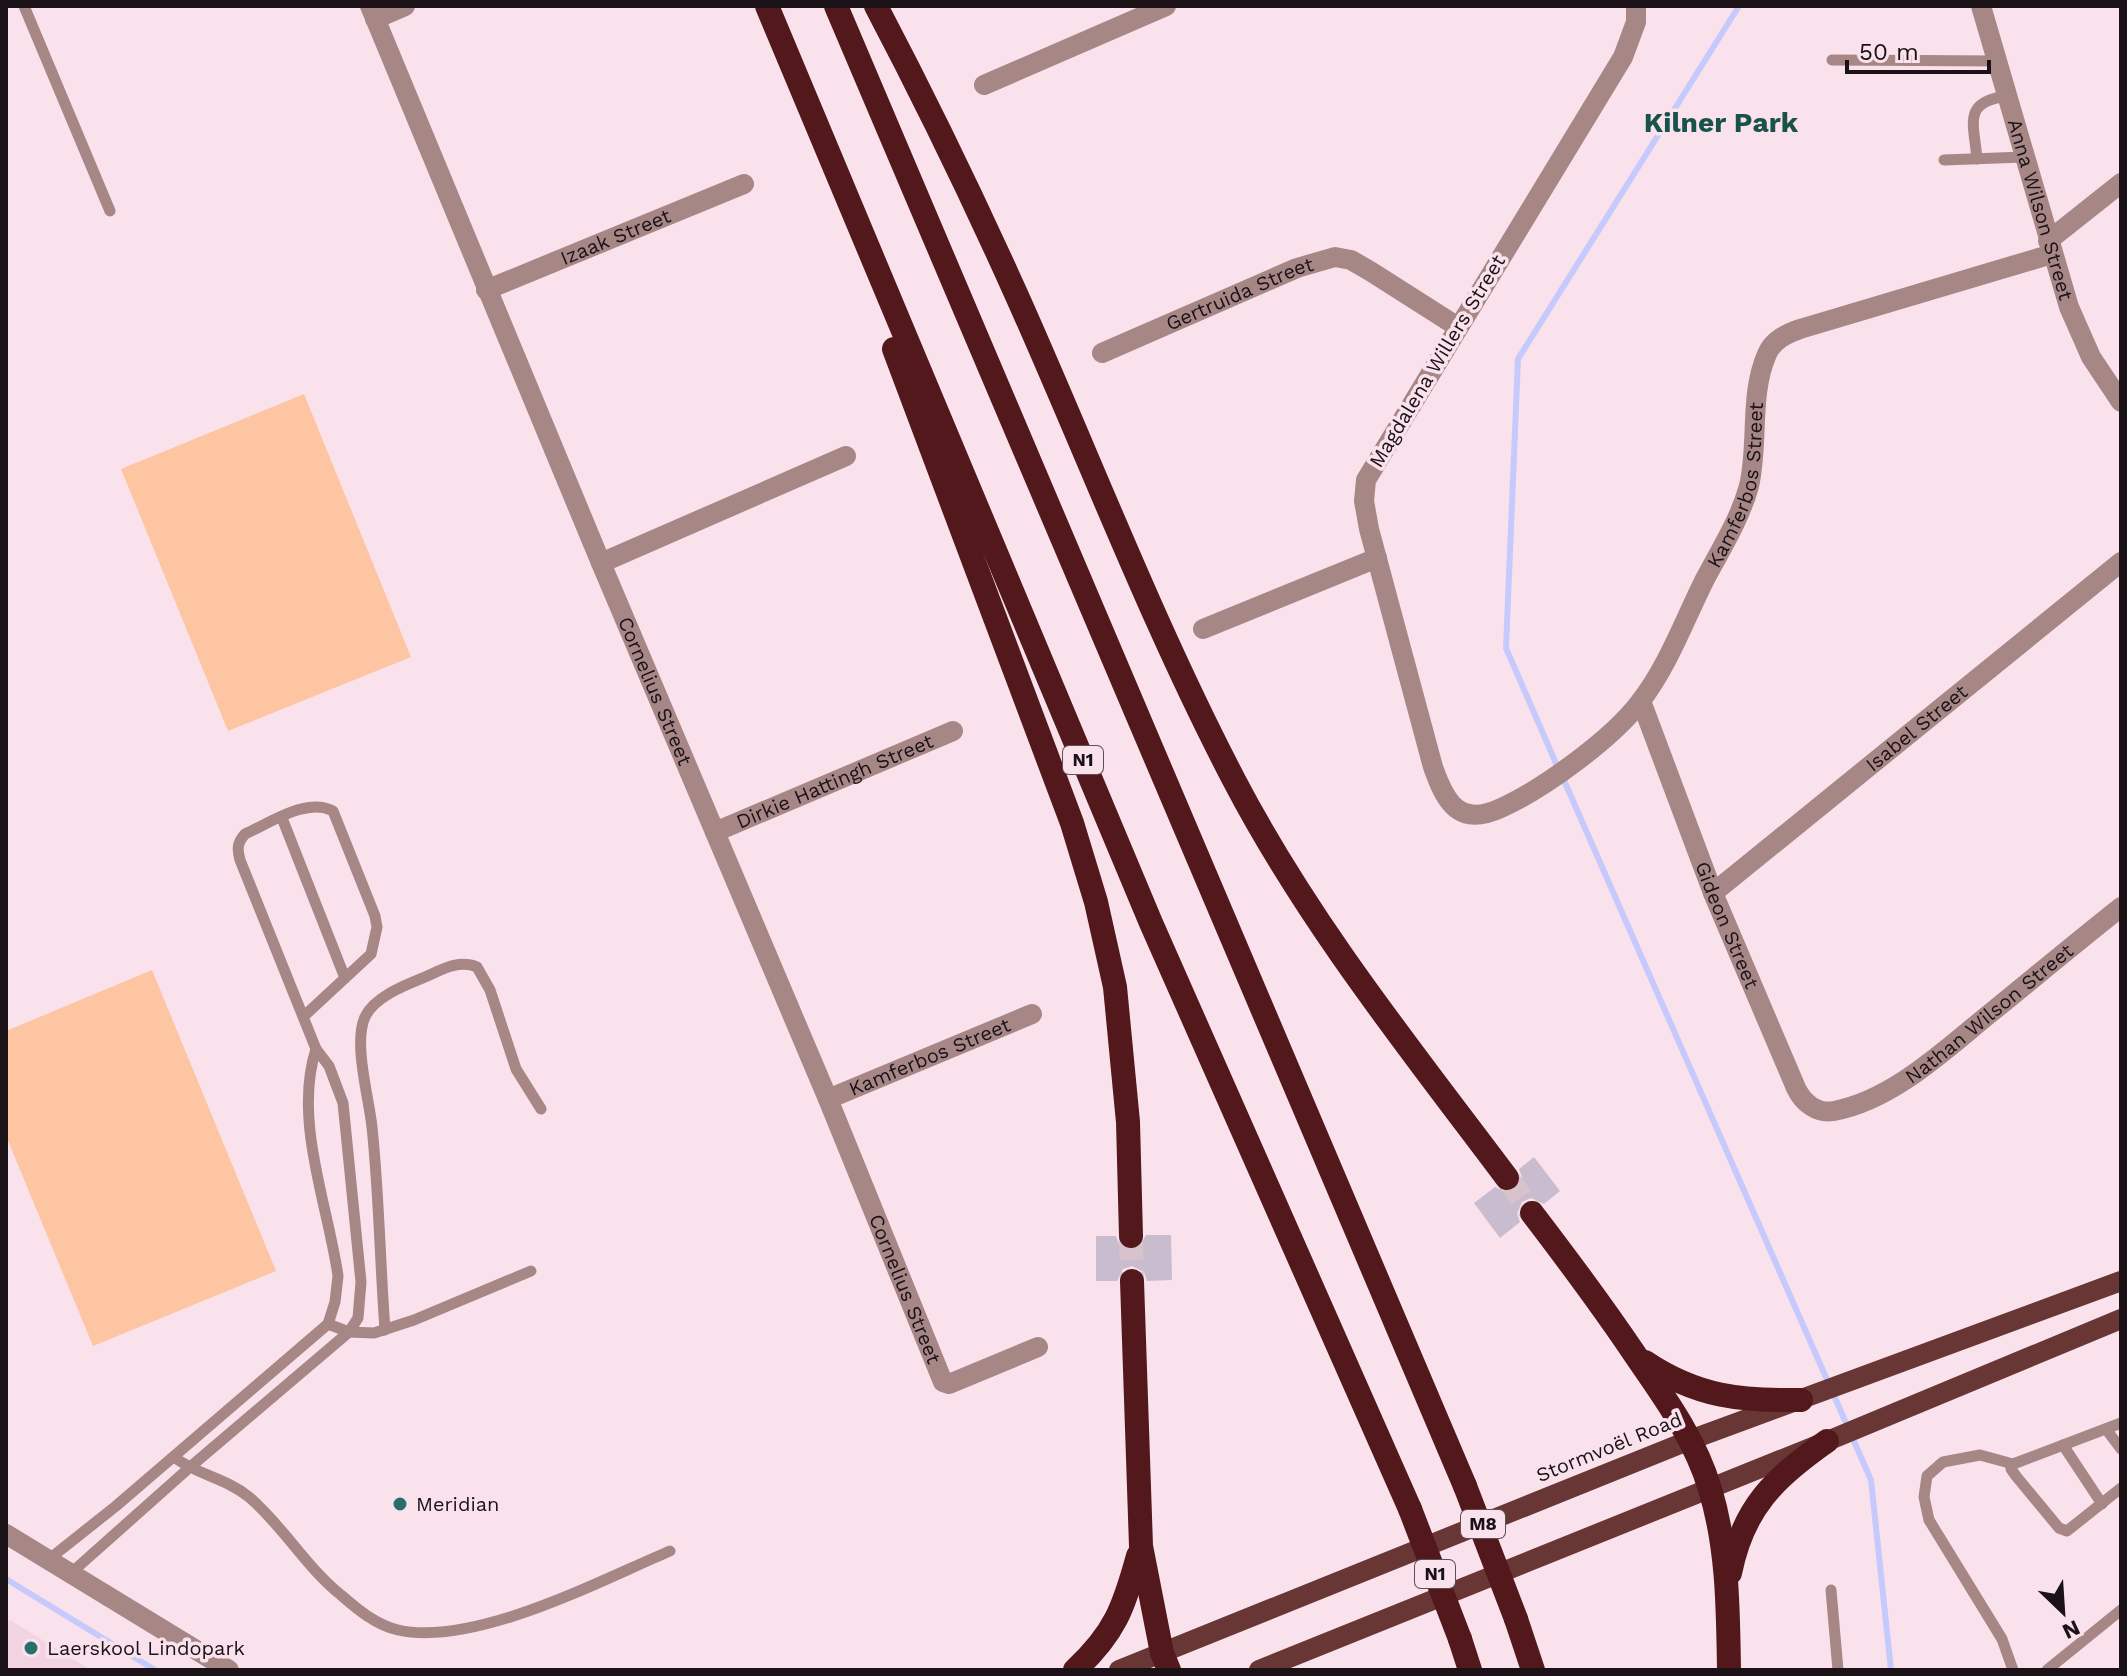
<svg xmlns="http://www.w3.org/2000/svg" width="2127" height="1676" viewBox="0 0 2127 1676" font-family="'Work Sans',sans-serif">
<style>
.built{fill:#f2d3e2}
.green{fill:#fdc5a2}
.lines{fill:none;stroke-linecap:round;stroke-linejoin:round}
.stream{stroke:#c6c9fb;stroke-width:6}
.building{fill:#c9bccf}
.highway-tunnel{stroke:#d8c3cd;stroke-width:24;stroke-dasharray:24 12;stroke-linecap:butt}
.lane{stroke:#a68786;stroke-width:11}
.street{stroke:#a68786;stroke-width:20}
.primary{stroke:#693636;stroke-width:20}
.highway{stroke:#52181c;stroke-width:24}
.highway-bridge{stroke:#52181c;stroke-width:24}
.poi-dot{fill:#287067;stroke:#fae2ed;stroke-width:3}
.labels{text-anchor:middle;stroke-width:7;stroke-linejoin:round;paint-order:stroke}
.shield{fill:#fae2ed;stroke:#5d5056;stroke-width:2}
.shield-label{font-size:18px;font-weight:bold;fill:#1a1216}
.street-label{font-size:20px;fill:#1a1216;stroke:#fae2ed}
.poi-label{font-size:20px;fill:#1a1216;stroke:#fae2ed;text-anchor:start}
.district-label{font-size:28px;font-weight:bold;fill:#19524b;stroke:#fae2ed}
</style>
<rect width="100%" height="100%" fill="#fae2ed"/>
<path class="built" d="M10 1620 91 1670H6V1625Z"/>
<g class="green">
<path d="M304 394 411 657 228 731 121 469Z"/>
<path d="M152 970 276 1271 93 1346 6 1136V1031Z"/>
</g>
<g class="lines">
<g class="stream">
<path d="M1558 768 1506 648 1518 359 1739 6"/>
<path d="M1563 778 1871 1480 1891 1670"/>
<path d="M6 1579 155 1670"/>
</g>
</g>
<g class="building">
<path d="M1534 1157 1560 1191 1544 1204 1531 1198 1522 1202 1517 1214 1520 1222 1500 1238 1474 1203 1495 1187 1508 1193 1517 1189 1522 1177 1519 1169Z"/>
<path d="M1146 1235H1171L1172 1280 1147 1281 1144 1272 1132 1266 1123 1269 1117 1281H1096V1236H1116L1119 1244 1131 1251 1139 1248Z"/>
</g>
<g class="lines">
<g class="highway-tunnel">
<path d="M1507 1178 1532 1213"/>
<path d="M1131 1236 1132 1281"/>
</g>
<g class="lane">
<path d="M24 6 110 211"/>
<path d="M1832 60 1997 61"/>
<path d="M1977 159C1974 123 1962 102 2007 96"/>
<path d="M1944 160 2024 157"/>
<path d="M282 818 345 978"/>
<path d="M328 1324 349 1332 374 1333 414 1320 531 1271"/>
<path d="M385 1330C380 1262 379 1194 372 1127 369 1098 353 1043 365 1017 374 997 405 985 425 977 441 970 459 959 477 967L490 990 516 1069 541 1109"/>
<path d="M2106 1429 2121 1449"/>
<path d="M2063 1445 2102 1504"/>
<path d="M174 1457C197 1475 226 1478 249 1497 283 1526 306 1567 341 1595 357 1609 376 1625 398 1630 475 1647 599 1581 670 1551"/>
<path d="M2013 1464 2011 1469 2016 1476 2059 1528 2067 1531 2121 1488"/>
<path d="M48 1560 116 1506 328 1324 335 1302 338 1276C328 1205 293 1120 316 1049"/>
<path d="M71 1573 189 1468 349 1332 358 1318 361 1282 343 1103 329 1066 316 1049 240 860C237 849 237 843 245 834 270 823 307 797 333 811L375 916 377 927 371 954 303 1017"/>
<path d="M1831 1590 1838 1670"/>
<path d="M2013 1670 2002 1639 1929 1520 1924 1497 1927 1476 1943 1462 1980 1455 2013 1464 2121 1423"/>
<path d="M2047 1670 2121 1610"/>
</g>
<g class="street">
<path id="s1" d="M370 6 601 563 828 1099 943 1382 949 1384 1038 1347"/>
<path id="s2" d="M1636 6V22L1623 57 1366 480 1364 501 1369 529 1433 767C1446 804 1460 827 1501 808 1543 789 1612 739 1640 702 1668 666 1685 619 1705 579 1721 549 1740 519 1749 486 1759 443 1749 395 1767 354 1773 340 1786 334 1800 329L2052 254"/>
<path id="s3" d="M1981 6 2069 307 2091 357 2121 402"/>
<path d="M375 19 405 6"/>
<path d="M984 85 1166 6"/>
<path d="M2048 241 2121 183"/>
<path id="s4" d="M486 290 744 184"/>
<path id="s5" d="M1102 353 1297 268 1335 257 1351 260 1370 271 1458 327"/>
<path d="M601 563 846 456"/>
<path d="M1203 629 1377 558"/>
<path id="s6" d="M1641 701 1713 893 1796 1088C1803 1103 1817 1114 1834 1111 1894 1100 1948 1047 1993 1011 2036 976 2078 941 2121 907"/>
<path id="s7" d="M715 832 953 731"/>
<path id="s8" d="M1713 893 2121 562"/>
<path id="s9" d="M828 1099 1032 1014"/>
<path d="M6 1534 229 1670"/>
</g>
<g class="primary">
<path d="M1119 1670 1690 1440 2121 1281"/>
<path d="M1259 1670 1825 1442 2121 1319"/>
</g>
<g class="highway">
<path d="M767 6 1151 923 1410 1509"/>
<path d="M836 6 1465 1486"/>
<path d="M876 6C926 101 973 198 1017 296 1089 457 1152 623 1234 780 1308 922 1411 1050 1507 1178"/>
<path d="M894 349 1072 823 1096 902 1115 987 1128 1122 1131 1236"/>
<path d="M1532 1213C1568 1260 1603 1307 1636 1356 1665 1398 1695 1439 1710 1489 1728 1548 1728 1609 1729 1670"/>
<path d="M1132 1281 1141 1546 1162 1653 1169 1670"/>
<path d="M1645 1362C1697 1397 1741 1401 1801 1400"/>
<path d="M1730 1573C1743 1508 1774 1478 1827 1441"/>
<path d="M1516 1619 1533 1670"/>
<path d="M1460 1639 1470 1670"/>
<path d="M1075 1670C1115 1633 1124 1607 1138 1556"/>
</g>
<g class="highway-bridge">
<path d="M1465 1486 1516 1619"/>
<path d="M1410 1509 1460 1639"/>
</g>
</g>
<g class="poi-dot">
<circle cx="400" cy="1504" r="8"/>
<circle cx="31" cy="1648" r="8"/>
</g>
<g class="labels">
<g class="shield">
<rect x="1063" y="746" width="40" height="28" rx="6"/>
<rect x="1461" y="1510" width="44" height="28" rx="6"/>
<rect x="1415" y="1560" width="40" height="28" rx="6"/>
</g>
<g class="shield-label">
<text x="1083" y="766">N1</text>
<text x="1483" y="1530">M8</text>
<text x="1435" y="1580">N1</text>
</g>
<g class="street-label">
<text dy="7" stroke="none"><textPath href="#s3" startOffset="212">Anna Wilson Street</textPath></text>
<text dy="7" stroke="none"><textPath href="#s4" startOffset="140">Izaak Street</textPath></text>
<text dy="7" stroke="none"><textPath href="#s5" startOffset="150">Gertruida Street</textPath></text>
<text transform="translate(1437 361) rotate(-59)" y="7">Magdalena Willers Street</text>
<text dy="7" stroke="none"><textPath href="#s2" startOffset="1356">Kamferbos Street</textPath></text>
<text dy="7" stroke="none"><textPath href="#s1" startOffset="742">Cornelius Street</textPath></text>
<text dy="7" stroke="none"><textPath href="#s8" startOffset="262">Isabel Street</textPath></text>
<text dy="7" stroke="none"><textPath href="#s7" startOffset="130">Dirkie Hattingh Street</textPath></text>
<text dy="7" stroke="none"><textPath href="#s6" startOffset="240">Gideon Street</textPath></text>
<text dy="7" stroke="none"><textPath href="#s6" startOffset="650">Nathan Wilson Street</textPath></text>
<text dy="7" stroke="none"><textPath href="#s9" startOffset="110">Kamferbos Street</textPath></text>
<text dy="7" stroke="none"><textPath href="#s1" startOffset="1390">Cornelius Street</textPath></text>
<text transform="translate(1609 1447) rotate(-22)" y="7">Stormvoël Road</text>
</g>
<g class="poi-label">
<text x="416" y="1511">Meridian</text>
<text x="47" y="1655">Laerskool Lindopark</text>
</g>
<g class="district-label">
<text x="1721" y="132">Kilner Park</text>
</g>
</g>
<rect width="2127" height="1676" fill="none" stroke="#1a1216" stroke-width="16"/>
<g transform="translate(2063 1612) rotate(155)" stroke="#fae2ed" stroke-width="6" paint-order="stroke">
<path d="M0-6L14 30L0 20L-14 30Z" fill="#1a1216"/>
<text y="-12" font-size="22" font-weight="bold" text-anchor="middle" fill="#1a1216">N</text>
</g>
<path d="M1847 60v12h142v-12" fill="none" stroke="#1a1216" stroke-width="4"/>
<text x="1859" y="60" font-size="24" fill="#1a1216" stroke="#fae2ed" stroke-width="6" paint-order="stroke">50 m</text>
</svg>
